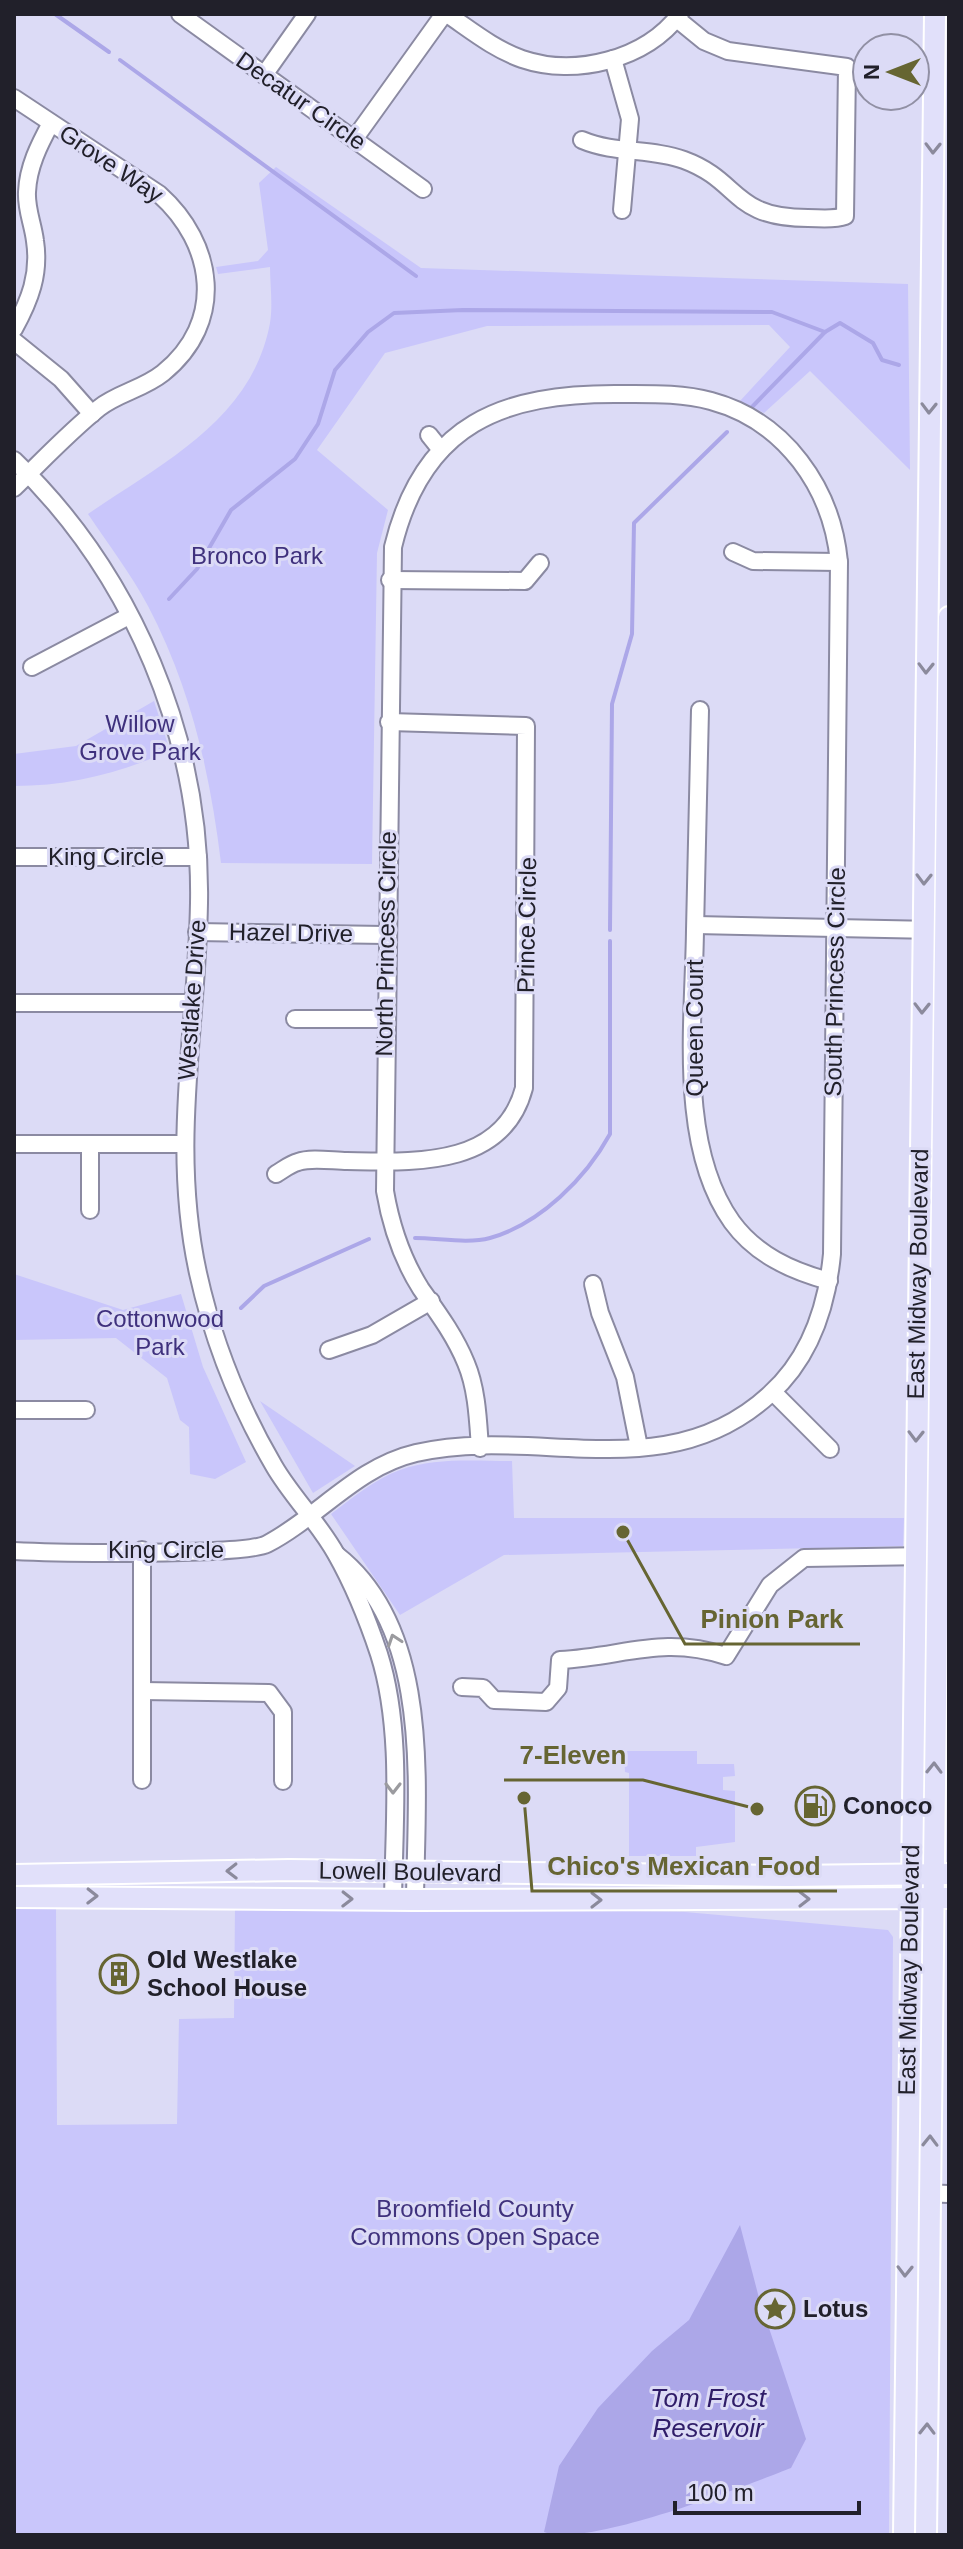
<svg xmlns="http://www.w3.org/2000/svg" width="963" height="2549" viewBox="0 0 963 2549" font-family="Helvetica,sans-serif">
<style>
.green{fill:#c9c6fb}
.water{fill:#aca7e8}
.lines{fill:none;stroke-linecap:round;stroke-linejoin:round}
.stream{stroke:#aca7e8;stroke-width:4}
.minor-casing{stroke:#8b8aa2;stroke-width:20}
.major-casing{stroke:#fff;stroke-width:24}
.minor{stroke:#fff;stroke-width:16}
.major{stroke:#e1e0fa;stroke-width:20}
.oneway{stroke:#8b8a9c}
.oneway2{stroke:#9b9b9f}
.labels{text-anchor:middle;stroke-width:6;stroke-linejoin:round;paint-order:stroke}
.street-label{font-size:24px;fill:#21202a;stroke:#dcdbf6}
.park-label{font-size:24px;fill:#3f317d;stroke:#dcdbf6}
.poi-label{font-size:24px;font-weight:bold;fill:#21202a;stroke:#dcdbf6;text-anchor:start}
.water-label{font-size:26px;font-style:italic;fill:#2f1d68;stroke:#dcdbf6}
.leader{fill:none;stroke:#666532;stroke-width:3}
.callout-dot{fill:#666532;stroke:#dcdbf6;stroke-width:3}
.callout-label{font-size:26px;text-anchor:middle;font-weight:bold;fill:#666532;stroke:#dcdbf6;stroke-width:6;stroke-linejoin:round;paint-order:stroke}
</style>
<rect width="100%" height="100%" fill="#dcdbf6"/>
<g class="green">
<path d="M276 167 421 268 908 284 910 470 810 371 764 413 740 401 790 347 769 325 487 326 385 353 317 450 388 510 377 553 372 864 221 863C210 773 191 688 148 606 131 574 108 544 88 514 163 462 252 420 270 323 273 305 270 284 270 267L218 274 216 267 258 261 268 250 259 183Z"/>
<path d="M154 701 170 751C119 773 70 786 14 786V754L76 746Z"/>
<path d="M14 1274 123 1310 181 1294 203 1367 246 1462 215 1479 190 1474 189 1427 180 1420 167 1378 116 1338 14 1340Z"/>
<path d="M260 1401 355 1466 313 1493Z"/>
<path d="M512 1461 514 1518H904L903 1546 504 1555 400 1615 331 1514C352 1498 375 1479 400 1470 435 1457 476 1461 512 1461Z"/>
<path d="M624 1751H697V1764H734L735 1776 723 1777V1790L735 1791V1842L696 1847V1856H629V1773L625 1772Z"/>
<path d="M14 1905H56L57 2125 177 2124 179 2019 234 2018 235 1905 685 1912 888 1930 893 1937 889 2535H14Z"/>
</g>
<path class="water" d="M740 2225 759 2298 806 2439 791 2468C745 2486 584 2549 544 2532L559 2466 598 2408 652 2351 689 2320Z"/>
<g class="lines">
<g class="stream">
<path d="M55 14 109 52"/>
<path d="M120 60 416 276"/>
<path d="M752 407 825 332 840 323 873 343 882 360 899 365"/>
<path d="M169 599 197 569 231 510 295 459 318 424 335 370 368 332 394 313 463 310 772 312 825 332"/>
<path d="M610 930 612 704 632 634 634 523 727 432"/>
<path d="M415 1238C438 1238 468 1244 490 1238 540 1224 586 1178 610 1134V941"/>
<path d="M241 1308 264 1286 369 1239"/>
</g>
<defs>
<g id="minor">
<path d="M180 14 423 189"/>
<path d="M447 14C472 31 494 49 522 59 575 77 645 60 680 14"/>
<path d="M613 59 630 119 622 210"/>
<path d="M264 75 307 14"/>
<path d="M14 98 159 194C215 244 226 322 163 373 143 389 118 393 99 408 69 432 42 461 14 488"/>
<path d="M355 138 444 14"/>
<path d="M582 140C615 154 651 148 684 160 741 181 731 218 808 218 820 218 834 220 845 216L847 67 728 51 704 41 677 19"/>
<path d="M14 329C30 300 40 274 35 241 33 224 26 209 27 192 28 167 39 145 51 123"/>
<path d="M14 341 61 379 92 414"/>
<path d="M429 435 441 450"/>
<path d="M14 460C133 574 202 739 199 903 197 1031 170 1144 198 1273 213 1341 239 1406 274 1466 292 1497 319 1523 336 1554 353 1584 368 1621 379 1654 403 1730 394 1821 393 1900"/>
<path d="M733 552 753 561 839 562"/>
<path d="M390 580 525 581 540 563"/>
<path d="M32 667 129 616"/>
<path d="M700 710C698 783 697 857 695 930 694 1020 677 1145 732 1222 756 1255 792 1271 829 1281"/>
<path d="M14 857H198"/>
<path d="M696 925 934 930"/>
<path d="M197 932 385 935"/>
<path d="M14 1003H191"/>
<path d="M295 1019H384"/>
<path d="M14 1144H184"/>
<path d="M90 1144V1210"/>
<path d="M276 1174C283 1170 290 1164 298 1162 311 1157 333 1161 347 1161 414 1162 503 1168 524 1088L526 726 389 722"/>
<path d="M593 1284 600 1313 625 1377 639 1447"/>
<path d="M329 1350 372 1335 431 1301"/>
<path d="M773 1392 830 1449"/>
<path d="M14 1410H86"/>
<path d="M142 1550V1780"/>
<path d="M14 1551C52 1553 244 1556 267 1544 319 1517 356 1467 416 1453 537 1425 666 1490 770 1394 810 1358 827 1306 832 1254L839 562C832 488 785 421 711 401 682 393 651 394 620 394 503 393 423 423 393 547L385 1191C391 1226 402 1259 421 1289 438 1313 455 1336 466 1363 477 1389 478 1420 480 1448"/>
<path d="M337 1555C434 1631 416 1791 415 1900"/>
<path d="M462 1687 483 1688 494 1700 546 1702 558 1688 560 1660C623 1657 662 1635 726 1656L770 1585 804 1558 927 1556"/>
<path d="M142 1691 269 1693 283 1712V1781"/>
<path d="M919 2193 949 2194"/>
</g>
<g id="major">
<path d="M14 1875 289 1870 789 1876 949 1874"/>
<path d="M14 1897 415 1900 949 1898"/>
<path d="M904 2535 935 14"/>
<path d="M926 2535 949 617"/>
</g>
</defs>
<use href="#minor" class="minor-casing"/>
<use href="#major" class="major-casing"/>
<use href="#minor" class="minor"/>
<use href="#major" class="major"/>
</g>
<defs><path id="oneway-chevron" d="M-2-3.5L2.5 0L-2 3.5" fill="none" stroke-width="1.6" stroke-linecap="round" stroke-linejoin="round" transform="scale(2)"/></defs>
<g class="oneway">
<use href="#oneway-chevron" transform="translate(933 148) rotate(91)"/>
<use href="#oneway-chevron" transform="translate(929 408) rotate(91)"/>
<use href="#oneway-chevron" transform="translate(926 668) rotate(91)"/>
<use href="#oneway-chevron" transform="translate(924 879) rotate(91)"/>
<use href="#oneway-chevron" transform="translate(922 1008) rotate(91)"/>
<use href="#oneway-chevron" transform="translate(916 1436) rotate(91)"/>
<use href="#oneway-chevron" transform="translate(934 1768) rotate(-89)"/>
<use href="#oneway-chevron" transform="translate(232 1871) rotate(179)"/>
<use href="#oneway-chevron" transform="translate(92 1896) rotate(1)"/>
<use href="#oneway-chevron" transform="translate(347 1899) rotate(1)"/>
<use href="#oneway-chevron" transform="translate(804 1899)"/>
<use href="#oneway-chevron" transform="translate(596 1900)"/>
<use href="#oneway-chevron" transform="translate(930 2141) rotate(-89)"/>
<use href="#oneway-chevron" transform="translate(905 2271) rotate(91)"/>
<use href="#oneway-chevron" transform="translate(927 2429) rotate(-89)"/>
</g>
<g class="oneway2">
<use href="#oneway-chevron" transform="translate(394 1640) rotate(-109)"/>
<use href="#oneway-chevron" transform="translate(393 1788) rotate(90)"/>
</g>
<defs>
<symbol id="fuel-ring" viewBox="-11 -11 22 22"><circle r="9.5" fill="#dcdbf6" stroke="#666532" stroke-width="1.5"/><path d="M-5.5-6h7V0h2V4h1.3V-2.5L3-4.5l.8-.8L6-3V5H2.5V1h-1V6h-7ZM-4.2-4.7v3.2H.2V-4.7Z" fill="#666532"/></symbol>
<symbol id="building-ring" viewBox="-11 -11 22 22"><circle r="9.5" fill="#dcdbf6" stroke="#666532" stroke-width="1.5"/><path d="M-4-6H4V6H1V3H-1V6H-4ZM-2.5-4.3h1.7v1.8h-1.7ZM.8-4.3h1.7v1.8H.8ZM-2.5-1h1.7V.8h-1.7ZM.8-1h1.7V.8H.8Z" fill="#666532"/></symbol>
<symbol id="sight-ring" viewBox="-11 -11 22 22"><circle r="9.5" fill="#dcdbf6" stroke="#666532" stroke-width="1.5"/><path d="M0-6L1.8-2.2L6-1.7L2.9 1.2L3.7 5.4L0 3.3L-3.7 5.4L-2.9 1.2L-6-1.7L-1.8-2.2Z" fill="#666532"/></symbol>
</defs>
<g fill-rule="evenodd">
<use href="#fuel-ring" x="793" y="1784" width="44" height="44"/>
<use href="#building-ring" x="97" y="1952" width="44" height="44"/>
<use href="#sight-ring" x="753" y="2287" width="44" height="44"/>
</g>
<g class="labels">
<g class="street-label">
<text transform="translate(301 101) rotate(35)" y="8">Decatur Circle</text>
<text transform="translate(111 164) rotate(34)" y="8">Grove Way</text>
<text x="106" y="865">King Circle</text>
<text transform="translate(527 925) rotate(-89)" y="8">Prince Circle</text>
<text transform="translate(291 933) rotate(1)" y="8">Hazel Drive</text>
<text transform="translate(386 944) rotate(-89)" y="8">North Princess Circle</text>
<text transform="translate(835 982) rotate(-89)" y="8">South Princess Circle</text>
<text transform="translate(192 1000) rotate(-86)" y="8">Westlake Drive</text>
<text transform="translate(695 1028) rotate(-90)" y="8">Queen Court</text>
<text transform="translate(918 1274) rotate(-89)" y="8">East Midway Boulevard</text>
<text x="166" y="1558">King Circle</text>
<text transform="translate(410 1872) rotate(1)" y="8">Lowell Boulevard</text>
<text transform="translate(909 1970) rotate(-89)" y="8">East Midway Boulevard</text>
</g>
<g class="park-label">
<text x="257" y="564">Bronco Park</text>
<text x="140" y="732">Willow<tspan x="140" dy="28">Grove Park</tspan></text>
<text x="160" y="1327">Cottonwood<tspan x="160" dy="28">Park</tspan></text>
<text x="475" y="2217">Broomfield County<tspan x="475" dy="28">Commons Open Space</tspan></text>
</g>
<g class="poi-label">
<text x="843" y="1814">Conoco</text>
<text x="147" y="1968">Old Westlake<tspan x="147" dy="28">School House</tspan></text>
<text x="803" y="2317">Lotus</text>
</g>
<g class="water-label">
<text x="708" y="2407">Tom Frost<tspan x="708" dy="30">Reservoir</tspan></text>
</g>
</g>
<path class="leader" d="M623 1532L685 1644H860M757 1809L643 1780H504M524 1798L532 1891H837"/>
<g class="callout-dot">
<circle cx="623" cy="1532" r="8"/>
<circle cx="757" cy="1809" r="8"/>
<circle cx="524" cy="1798" r="8"/>
</g>
<g class="callout-label">
<text x="772" y="1628">Pinion Park</text>
<text x="573" y="1764">7-Eleven</text>
<text x="684" y="1875">Chico's Mexican Food</text>
</g>
<rect width="963" height="2549" fill="none" stroke="#21202a" stroke-width="32"/>
<g transform="translate(891 72) rotate(270)"><circle r="38" fill="#dcdbf6" stroke="#9190a4" stroke-width="2"/>
<path d="M0-6L14 30L0 20L-14 30Z" fill="#666532"/>
<text y="-12" font-size="22" font-weight="bold" text-anchor="middle" fill="#21202a">N</text>
</g>
<path d="M675 2501v12h184v-12" fill="none" stroke="#21202a" stroke-width="4"/>
<text x="687" y="2501" font-size="24" fill="#21202a" stroke="#dcdbf6" stroke-width="6" paint-order="stroke">100 m</text>
</svg>
